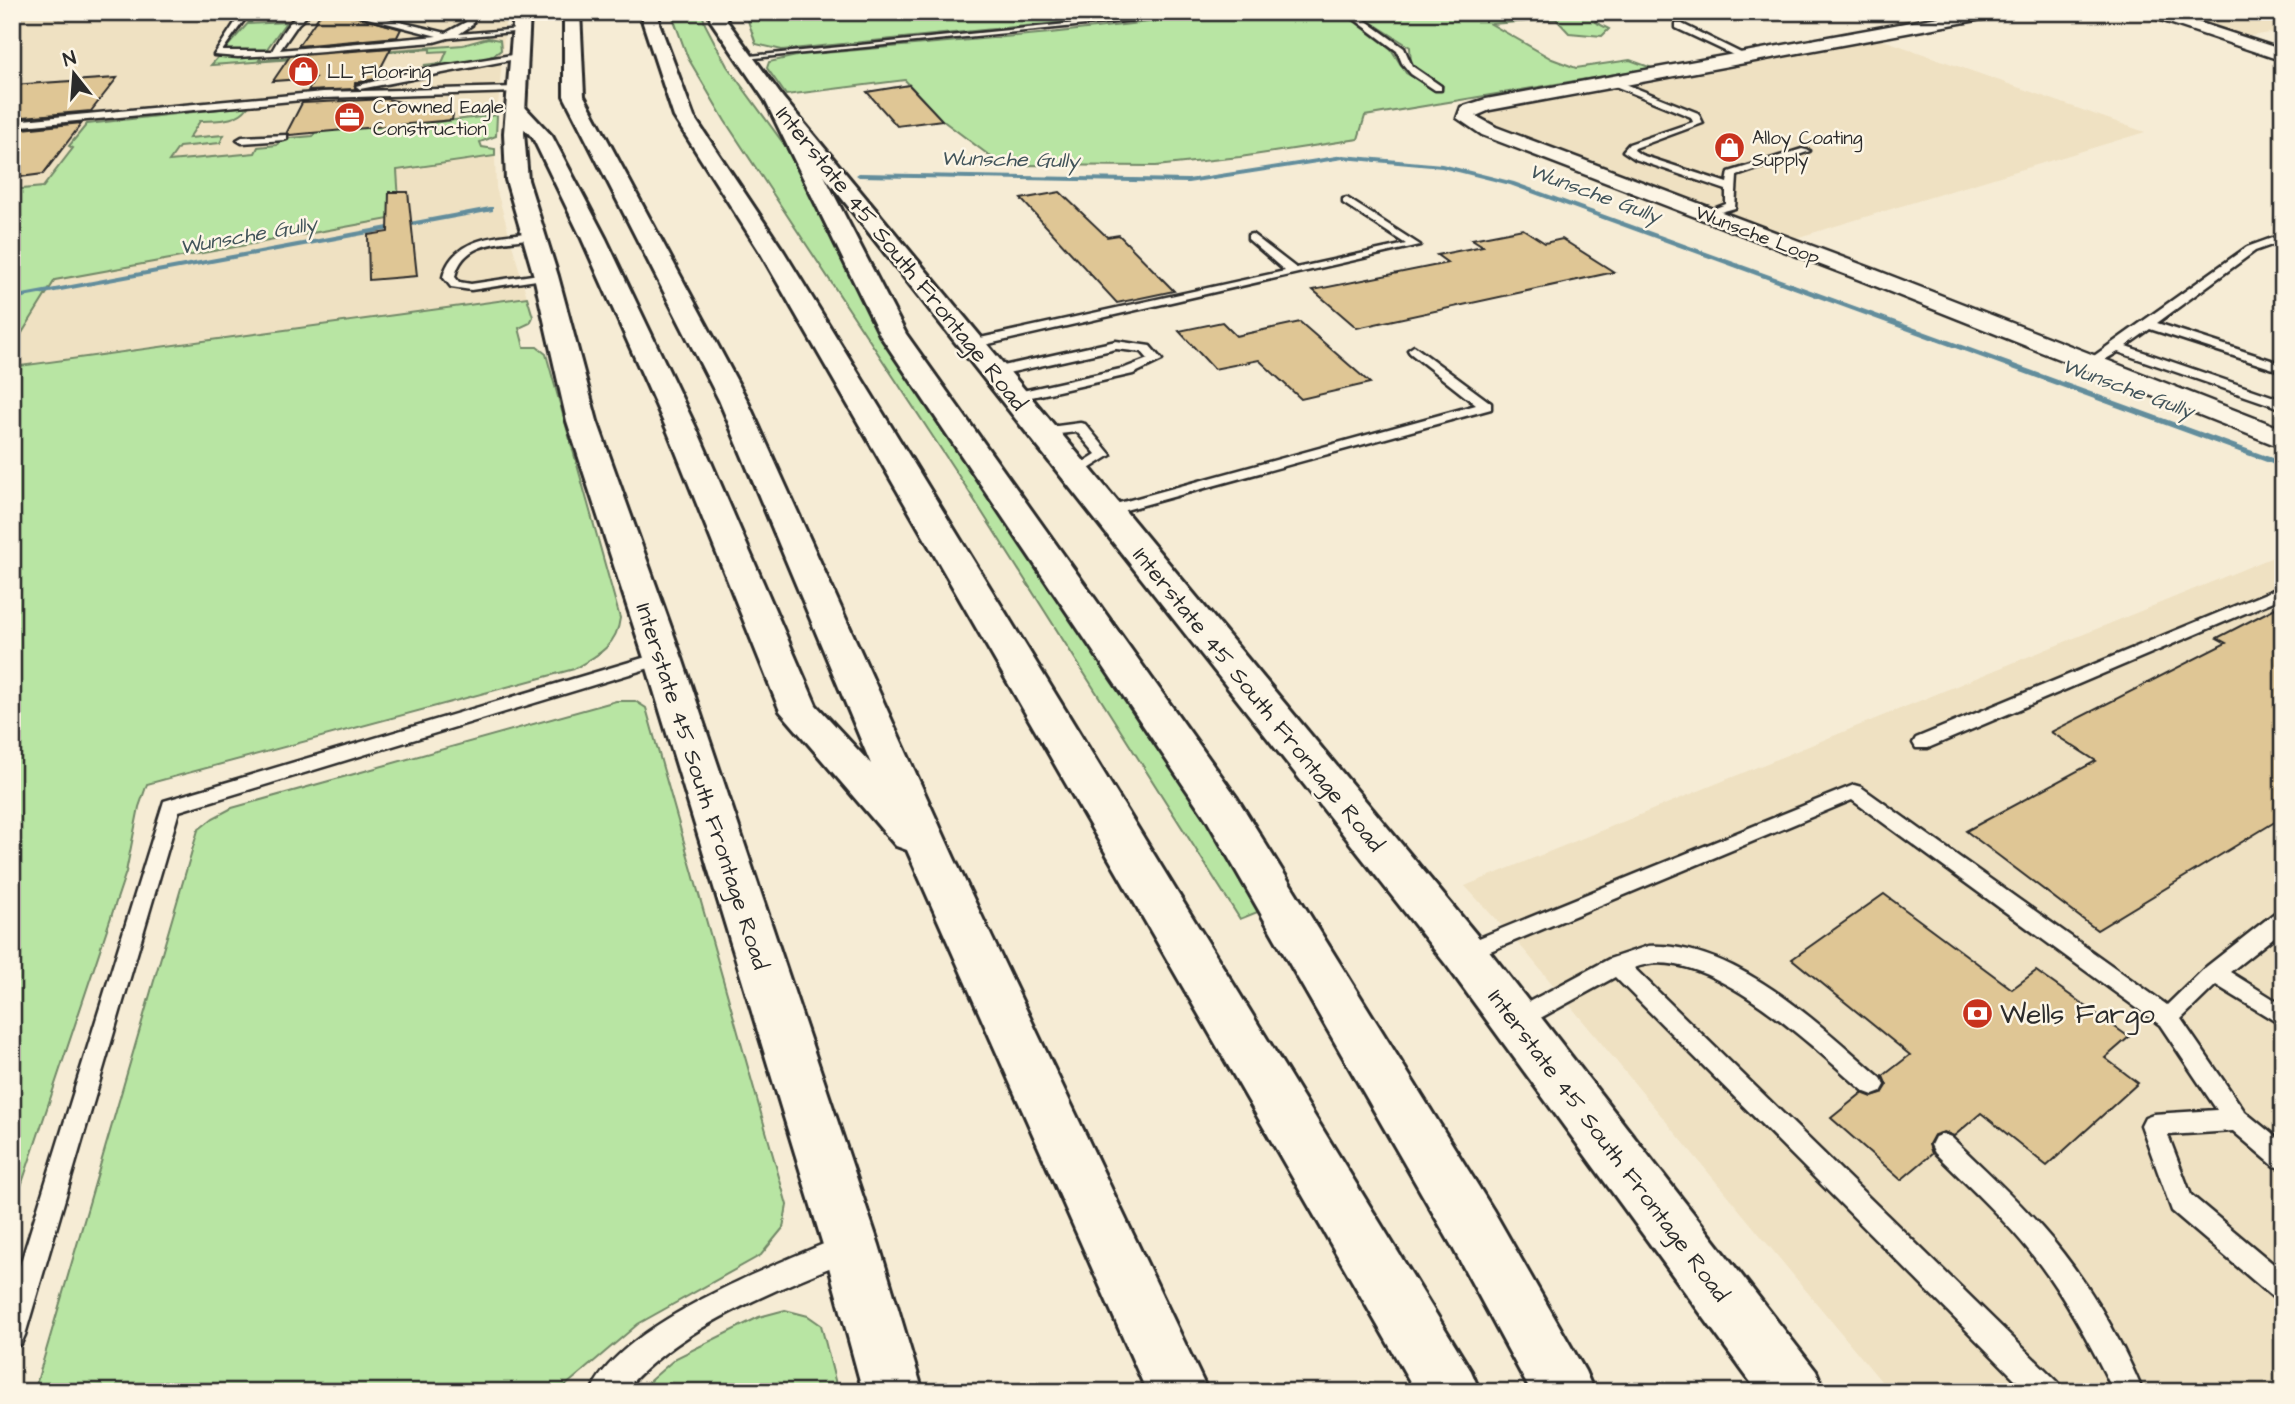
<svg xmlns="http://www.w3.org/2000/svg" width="2295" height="1404" viewBox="0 0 2295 1404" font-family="'Architects Daughter',sans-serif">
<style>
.built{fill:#efe1c2}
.green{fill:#b8e5a3;stroke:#728867;stroke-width:2}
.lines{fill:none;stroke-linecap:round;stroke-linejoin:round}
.stream{fill:#628d9c;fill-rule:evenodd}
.building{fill:#dfc695;stroke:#2b2b2b;stroke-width:2}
.lane-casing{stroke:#2b2b2b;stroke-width:5}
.street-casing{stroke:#2b2b2b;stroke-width:5}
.secondary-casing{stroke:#2b2b2b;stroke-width:6}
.highway-casing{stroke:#2b2b2b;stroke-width:6}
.lane{fill:#fcf5e5;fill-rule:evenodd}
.street{fill:#fcf5e5;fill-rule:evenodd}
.secondary{fill:#fcf5e5;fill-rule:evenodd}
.highway{fill:#fcf5e5;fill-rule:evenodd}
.labels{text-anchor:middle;stroke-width:5;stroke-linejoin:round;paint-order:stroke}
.far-poi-label{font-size:19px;fill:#2b2b2b;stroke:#fcf5e5;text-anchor:start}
.far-street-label{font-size:19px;fill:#2b2b2b;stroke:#fcf5e5}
.far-water-label{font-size:21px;font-style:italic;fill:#42545a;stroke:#fcf5e5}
.street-label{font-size:23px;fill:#2b2b2b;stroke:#fcf5e5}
.near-poi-label{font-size:28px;fill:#2b2b2b;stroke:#fcf5e5;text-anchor:start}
</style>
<rect width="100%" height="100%" fill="#f6ecd5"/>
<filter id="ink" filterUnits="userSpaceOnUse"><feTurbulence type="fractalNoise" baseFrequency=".0143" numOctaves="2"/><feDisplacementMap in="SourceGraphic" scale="14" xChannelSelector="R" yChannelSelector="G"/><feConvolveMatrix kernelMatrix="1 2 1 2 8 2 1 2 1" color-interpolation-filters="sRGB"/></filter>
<g filter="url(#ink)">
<g class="built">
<path d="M12 12H506L497 118 96 184 12 193Z"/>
<path d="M2159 12H2283V31L2238 38Z"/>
<path d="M1875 37 2145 132 1786 241 1494 129 1476 117 1485 110Z"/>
<path d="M495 156 496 188 527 297 12 367V349L55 280 400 217 397 170Z"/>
<path d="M2283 553V1392H1890L1525 951 1465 886Z"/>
</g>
<g class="green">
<path d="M258 12H293L256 15 250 24 286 22 259 60 463 45 488 38 500 40 501 50C490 61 439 71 424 65L442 63 447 51 430 52V49L211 65Z"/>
<path d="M671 12H702L705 24 727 66 786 147 862 296 1171 758 1260 911 1240 919 966 487 725 121 688 58Z"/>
<path d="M745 12 760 13 1166 12 782 50 756 44Z"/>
<path d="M1239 12H1342L1391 49 1406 73 1437 91 1442 90 1443 86 1411 65 1410 47 1355 12H1584L1597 19 1595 22 1609 29 1602 36 1569 33 1556 19 1491 24 1552 59 1576 68 1630 60 1652 68 1365 116 1358 139 1240 157 1156 166 1002 165 942 120 905 80 786 95 767 68 769 62 801 55 1050 33Z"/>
<path d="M246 106 248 107C237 122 217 120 200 121L189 138 224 135 220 143 179 147 169 161 255 153 258 147 277 145 280 139 313 136 315 132 429 119 430 123 497 115 496 136 480 142 482 147 495 149V156L397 170 400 217 55 280 12 349V190L43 187 73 148 69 146 87 124Z"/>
<path d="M527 297 533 317 530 323 519 328 524 347H537L546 354 620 618C617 646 597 656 574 669L147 784 139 807 126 872 12 1213V367Z"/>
<path d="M616 701H635L646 708 787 1205 783 1228 761 1255 638 1324 558 1392H34L198 830 213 818 232 808Z"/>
<path d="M785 1310 808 1316 821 1325 838 1392H637L676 1358 759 1317Z"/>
</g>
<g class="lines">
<g class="stream">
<path d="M1343 155 1442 164 1514 182 2283 462V468L1510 185 1442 168 1343 159 1188 183 859 177 856 175 859 173 1188 179Z"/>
<path d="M490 207H493V211L12 300V296Z"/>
</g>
</g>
<g class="building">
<path d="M322 12H342L401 29 397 37 298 46Z"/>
<path d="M391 48 375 79 355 83V89L308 91 315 78 273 81 290 56Z"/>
<path d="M117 78 91 111 12 118V85Z"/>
<path d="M909 85 942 120 897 126 867 92Z"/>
<path d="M387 99 453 114 452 120 290 135 287 132 302 103Z"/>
<path d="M82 123 43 174 12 178V130Z"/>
<path d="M389 192H408L417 276 369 280 368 235 388 232Z"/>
<path d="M1060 192 1107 237 1119 235 1174 291 1117 303 1021 199Z"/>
<path d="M1523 229 1545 243 1562 239 1614 272 1357 328 1313 290 1448 263 1437 255 1483 246 1472 239Z"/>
<path d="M1222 322 1236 336 1300 322 1370 383 1301 399 1259 360 1214 369 1179 331Z"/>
<path d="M2283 604V817L2097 930 1966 831 2096 761 2051 732 2226 643 2217 638Z"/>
<path d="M1884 894 2012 989 2036 971 2129 1037 2105 1058 2138 1083 2047 1166 1981 1113 1954 1136 1944 1132 1934 1135 1929 1144 1932 1154 1901 1180 1831 1118 1862 1093 1872 1097 1882 1094 1887 1086 1883 1076 1910 1055 1792 959Z"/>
</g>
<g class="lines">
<defs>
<g id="lane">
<path d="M57 12H85L60 16Z"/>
<path d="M242 12H250L222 51H272C281 36 291 12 311 12L298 24 280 50 437 36 344 12H358L446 33 466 22 469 12H477L472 25 459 34 520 29 524 31 448 38 434 42 274 55 238 57 214 55Z"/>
<path d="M1186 12H1216L745 59 741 57Z"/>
<path d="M1345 12H1354L1404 48 1412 66 1441 86V90H1435L1411 74 1402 63 1397 51Z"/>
<path d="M1676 24H1682L1751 58 1744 60 1676 28Z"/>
<path d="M518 54 521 58 360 89 356 86 419 70Z"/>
<path d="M1613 79 1698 113 1703 123 1635 148 1634 150 1641 155 1727 183 1729 172 1802 149 1810 151 1737 176 1735 208 1703 217V213L1726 204V190L1635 159 1623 151 1629 144 1693 122 1691 117 1610 84Z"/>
<path d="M517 87 520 92 323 98 12 127V121L323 92Z"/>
<path d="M287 135V139L284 140 242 143 237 140 242 137Z"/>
<path d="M1347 198 1420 245 971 348 965 344 971 340 1285 271 1248 239V235L1252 234 1296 268 1406 244 1343 203V199Z"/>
<path d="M533 232 538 235 537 237C506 244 463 238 455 277L459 282 471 284 546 273 550 274V278L471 290 451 287 443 277C453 236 498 237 533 232Z"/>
<path d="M2283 234V241L2255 251 2157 323 2283 364V372L2150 329 2126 346 2283 400V409L2118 352 2094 366 2090 367 2084 363 2247 247Z"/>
<path d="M1116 341 1150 346 1162 360 1133 374 1014 401 1007 397 1009 394 1125 368 1148 359 1142 352 1116 349 994 376 988 372 994 368Z"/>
<path d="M1414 346 1491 403V409L1111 514H1101L1099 511 1101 508 1476 405 1410 353 1408 350Z"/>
<path d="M1080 423 1085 424 1111 455 1076 477 1071 476V470L1096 454 1077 432 1042 436 1035 432 1042 428Z"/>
<path d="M2283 586V597L1928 748H1916L1913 743 1916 738Z"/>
<path d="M663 652 669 654 671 658 669 662 179 811 25 1335 21 1344 12 1348V1291L164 801Z"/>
<path d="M1854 785 1861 787 2167 1005 2206 967 2276 912 2283 910V930L2230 972 2283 1005V1026L2216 985 2181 1019 2245 1112 2283 1143V1169L2274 1166 2233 1131 2168 1135 2191 1195 2283 1272V1302L2274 1298 2172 1211 2141 1125 2145 1117 2153 1114 2217 1110 2160 1025 1852 800 1471 959 1464 962 1457 959 1453 953 1457 947Z"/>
<path d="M1648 946C1736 942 1819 1025 1881 1078L1885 1085 1881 1092 1873 1095 1865 1092C1815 1050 1704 939 1634 968L2058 1382 2062 1392H2028L1615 977 1524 1027 1516 1030 1508 1027 1505 1020 1508 1013 1609 959Z"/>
<path d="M1943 1134 1951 1137C1982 1167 2014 1196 2042 1228 2084 1275 2119 1334 2143 1392H2114C2092 1347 2068 1302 2038 1262 2008 1222 1970 1188 1935 1153L1931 1145 1935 1137Z"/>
<path d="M846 1235 855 1239 859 1248 855 1257C775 1291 682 1324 623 1392H591C619 1324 780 1262 846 1235Z"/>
</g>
<g id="street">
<path d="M1966 12H2001L1993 17 1490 110 1476 116 1496 127 1876 270 2283 429V448L1860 280 1482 135 1457 118 1461 107 1486 99Z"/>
<path d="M2143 12H2167L2283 50V61L2145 15Z"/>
</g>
<g id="secondary">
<path d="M514 12H530L524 133 528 180 558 276 597 421 682 658 879 1245 923 1392H863L823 1245 644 658 567 421 534 276 506 180 504 133Z"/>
<path d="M709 12H725L727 21 783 98 1480 939 1816 1371 1825 1392H1758L1448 967 769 106 711 21Z"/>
</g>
<g id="highway">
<path d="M564 12H580L584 96 747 400 954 858 1208 1392H1147L907 850 896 846 780 711 668 432 582 239 533 138 509 113 506 109 509 105H523L552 136 606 239 698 432 816 705 871 764 719 400 564 96Z"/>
<path d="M643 12H659V23L694 117 784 252 1471 1371 1480 1392H1416L760 252 674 117 643 23Z"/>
<path d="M776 96 786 102 906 334 1237 798 1493 1210 1585 1371 1594 1392H1531L1453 1248 1207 820 880 335 766 102Z"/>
</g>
</defs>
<use href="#lane" class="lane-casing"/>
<use href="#street" class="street-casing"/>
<use href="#secondary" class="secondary-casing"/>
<use href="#highway" class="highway-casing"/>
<use href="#lane" class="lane"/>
<use href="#street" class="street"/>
<use href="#secondary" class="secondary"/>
<use href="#highway" class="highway"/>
</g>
</g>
<defs>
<symbol id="shop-disc" viewBox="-11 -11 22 22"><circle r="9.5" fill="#c8321e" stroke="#fcf5e5"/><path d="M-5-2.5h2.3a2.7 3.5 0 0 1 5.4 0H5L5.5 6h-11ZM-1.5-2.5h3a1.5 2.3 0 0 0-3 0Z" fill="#fff"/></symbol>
<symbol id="office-disc" viewBox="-11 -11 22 22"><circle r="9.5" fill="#c8321e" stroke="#fcf5e5"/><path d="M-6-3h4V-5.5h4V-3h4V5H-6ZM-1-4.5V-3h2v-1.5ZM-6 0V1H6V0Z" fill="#fff"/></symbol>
<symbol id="bank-disc" viewBox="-11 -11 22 22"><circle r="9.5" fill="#c8321e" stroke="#fcf5e5"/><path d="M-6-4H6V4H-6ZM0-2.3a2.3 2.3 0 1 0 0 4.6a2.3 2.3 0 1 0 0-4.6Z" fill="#fff"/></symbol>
</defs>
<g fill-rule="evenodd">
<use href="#shop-disc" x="286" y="54" width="35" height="35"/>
<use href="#office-disc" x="332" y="100" width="35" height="35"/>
<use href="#shop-disc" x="1712" y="130" width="35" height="35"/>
<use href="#bank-disc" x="1960" y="996" width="35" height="35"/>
</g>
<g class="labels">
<g class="far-poi-label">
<text x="327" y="78">LL Flooring</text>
<text x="373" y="113">Crowned Eagle<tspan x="373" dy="22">Construction</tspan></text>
<text x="1752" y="144">Alloy Coating<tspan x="1752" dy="22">Supply</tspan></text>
</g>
<g class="far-street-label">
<text transform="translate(1758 234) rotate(21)" y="7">Wunsche Loop</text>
</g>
<g class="far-water-label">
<text transform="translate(1010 159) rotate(1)" y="7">Wunsche Gully</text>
<text transform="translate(1595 193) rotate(20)" y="7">Wunsche Gully</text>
<text transform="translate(248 235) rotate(-10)" y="7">Wunsche Gully</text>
<text transform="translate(2128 388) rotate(20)" y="7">Wunsche Gully</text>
</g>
<g class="street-label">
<text transform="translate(902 258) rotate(51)" y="8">Interstate 45 South Frontage Road</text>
<text transform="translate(1259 699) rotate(51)" y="8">Interstate 45 South Frontage Road</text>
<text transform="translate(703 786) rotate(72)" y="8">Interstate 45 South Frontage Road</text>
<text transform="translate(1609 1145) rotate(53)" y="8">Interstate 45 South Frontage Road</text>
</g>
<g class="near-poi-label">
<text x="2000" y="1023">Wells Fargo</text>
</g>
</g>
<rect width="2295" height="1404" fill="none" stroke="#fcf5e5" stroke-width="42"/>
<rect x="21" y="21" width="2253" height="1362" fill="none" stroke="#2b2b2b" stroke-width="2.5" filter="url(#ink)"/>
<g transform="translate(74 74) rotate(343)" stroke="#fcf5e5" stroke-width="5" paint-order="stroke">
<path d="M0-5L12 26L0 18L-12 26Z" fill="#2b2b2b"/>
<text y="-10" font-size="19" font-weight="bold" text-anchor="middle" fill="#2b2b2b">N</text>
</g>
</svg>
